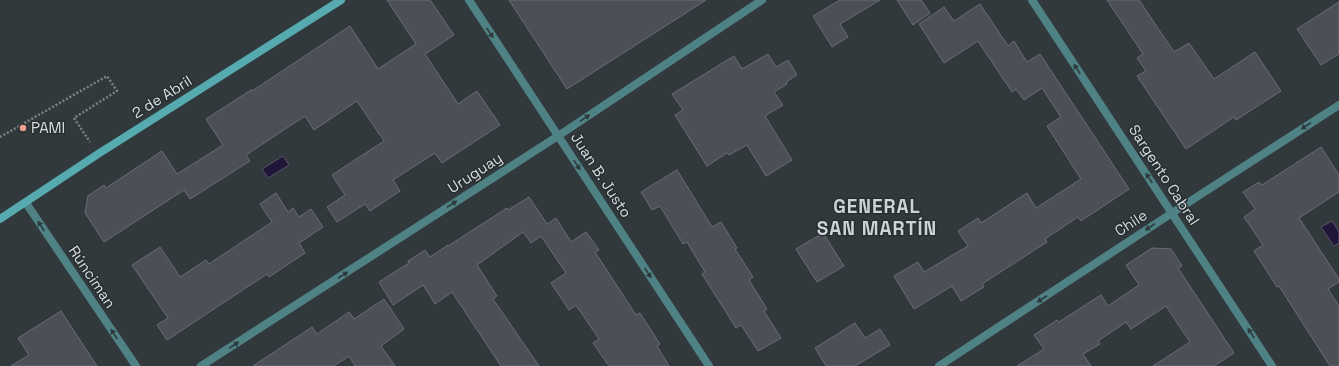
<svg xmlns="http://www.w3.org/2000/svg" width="1339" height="366" viewBox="0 0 1339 366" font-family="'Space Grotesk',sans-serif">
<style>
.water{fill:#201738;stroke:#57526a}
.building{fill:#4c4f55;stroke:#6a6d74}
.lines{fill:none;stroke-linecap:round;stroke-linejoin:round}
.path{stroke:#7d8385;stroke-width:2.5;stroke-dasharray:2 2;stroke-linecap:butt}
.street{stroke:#4f8285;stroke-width:8}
.secondary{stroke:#56abb1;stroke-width:8}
.oneway{fill:#2e3b3e}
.poi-dot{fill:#f59c94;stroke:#282f32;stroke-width:1.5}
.labels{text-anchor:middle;stroke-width:3;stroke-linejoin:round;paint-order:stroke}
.street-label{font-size:15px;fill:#d8dcde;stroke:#282f32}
.poi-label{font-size:15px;fill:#d8dcde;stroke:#282f32;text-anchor:start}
.district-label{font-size:19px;font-weight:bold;letter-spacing:1px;fill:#cbd3d7;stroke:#282f32}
</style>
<rect width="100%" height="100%" fill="#32393c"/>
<g class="water">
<path d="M283 156 289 165 268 178 262 169Z"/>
<path d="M1332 221 1339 232V243L1334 246 1321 227Z"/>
</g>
<g class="building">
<path d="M387 0H430L454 35 425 54 458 104 477 91 500 125 442 163 435 153 393 180 400 191 370 211 365 204 337 222 327 207 345 195 332 175 384 141 357 101 314 130 305 116 246 155 250 161 190 199 184 190 104 242 85 213 88 196 104 185 106 188 162 151 177 174 223 145 206 119 251 90 252 91 350 26 378 69 416 44Z"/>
<path d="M509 0H706L567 89Z"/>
<path d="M840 0H880L840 24 848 37 832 47 813 16Z"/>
<path d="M897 0H921L930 13 913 25Z"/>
<path d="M1107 0H1139L1174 52 1189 43 1214 79 1255 52 1281 91 1236 120 1234 117 1186 149 1137 76 1146 71 1137 58 1143 54Z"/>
<path d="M1339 2V54L1321 65 1297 29Z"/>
<path d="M980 4 1008 46 1014 41 1027 62 1040 54 1129 189 1081 221 1078 217 1045 239 1047 242 982 284 984 287 961 301 952 286 914 309 894 276 918 262 924 272 968 246 958 231 978 218 981 223 1027 193 1036 208 1081 179 1047 126 1061 117 1042 88 1024 100 1016 89 1012 92 978 41 944 63 919 24 944 7 954 21Z"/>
<path d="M768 54 776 67 788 60 797 75 786 82 787 84 774 92 783 105 765 116 792 160 766 176 747 145 729 155 727 153 707 166 675 115 683 110 672 94 734 56 742 69Z"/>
<path d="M1321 147 1339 175V192L1299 218 1339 279V282L1328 289 1339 306V366H1330L1279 286 1277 287 1254 251 1263 245 1244 217 1255 209 1243 192 1259 182 1262 185Z"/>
<path d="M677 170 712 227 721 222 737 248 735 249 753 277 749 280 767 309 764 311 781 338 758 351 741 325 736 328 702 274 705 272 687 242 683 244 660 206 652 210 641 192Z"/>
<path d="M276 193 288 212 293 208 299 217 311 209 323 227 299 243 305 253 269 277 267 274 167 340 157 325 168 318 132 265 160 247 180 277 206 260 209 264 272 222 260 204Z"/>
<path d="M529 197 547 224 556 218 571 242 586 232 599 250 595 252 636 315 640 313 660 344 657 346 669 366H609L593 343 599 339 576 305 569 310 551 283 566 273 541 236 531 243 523 232 477 265 497 296 493 299 539 366H501L452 292 435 304 423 285 393 305 379 282 409 263 408 261 425 250 430 257 448 245V246L507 208 508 210Z"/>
<path d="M823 233 844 266 817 282 796 249Z"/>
<path d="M1152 248 1171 249 1182 266 1178 268 1234 353 1214 366H1153L1190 342 1166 306 1131 329 1126 322 1098 341 1100 344 1083 354 1091 366H1017L1044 349 1034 335 1057 320 1059 322 1101 295 1108 306 1139 285 1126 265Z"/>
<path d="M384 299 404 329 381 346 395 366H355L349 356 334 366H253L312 327 317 334 349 312 354 319Z"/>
<path d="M61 311 97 366H11L29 355 18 338Z"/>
<path d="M855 323 865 338 880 329 890 345 855 366H826L815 348Z"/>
</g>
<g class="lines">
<path class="path" d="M0 137 107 76 117 91 74 118 90 142"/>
<g class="street">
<path d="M469 0 709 366"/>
<path d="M1032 0 1272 366"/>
<path d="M26 203 136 366"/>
<path d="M201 366 558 136 762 0"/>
<path d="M939 366 1172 213 1339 105"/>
</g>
<path class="secondary" d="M0 219 98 154 341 0"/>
</g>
<defs><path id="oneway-solid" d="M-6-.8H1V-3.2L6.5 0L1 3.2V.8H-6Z"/></defs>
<g class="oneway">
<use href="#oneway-solid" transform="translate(490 33) rotate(57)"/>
<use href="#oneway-solid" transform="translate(1077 69) rotate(-123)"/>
<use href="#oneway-solid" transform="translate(585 118) rotate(-34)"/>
<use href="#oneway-solid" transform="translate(1306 126) rotate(147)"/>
<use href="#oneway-solid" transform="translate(577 165) rotate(57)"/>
<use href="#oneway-solid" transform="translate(1149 178) rotate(-123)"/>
<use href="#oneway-solid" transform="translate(452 204) rotate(-33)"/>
<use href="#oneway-solid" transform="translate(41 226) rotate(-124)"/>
<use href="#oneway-solid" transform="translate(1150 227) rotate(147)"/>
<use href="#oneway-solid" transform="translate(648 273) rotate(57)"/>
<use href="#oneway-solid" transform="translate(343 275) rotate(-33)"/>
<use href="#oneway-solid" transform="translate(1042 299) rotate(147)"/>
<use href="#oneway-solid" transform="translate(1251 333) rotate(-123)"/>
<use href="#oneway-solid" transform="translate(114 334) rotate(-124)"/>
<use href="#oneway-solid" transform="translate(234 345) rotate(-33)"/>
</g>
<circle class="poi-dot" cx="23" cy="128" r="4"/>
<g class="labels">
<g class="street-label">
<text transform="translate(162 97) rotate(-32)" y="5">2 de Abril</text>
<text transform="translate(475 173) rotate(-33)" y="5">Uruguay</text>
<text transform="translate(601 175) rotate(57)" y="5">Juan B. Justo</text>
<text transform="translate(1164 175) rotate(57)" y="5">Sargento Cabral</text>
<text transform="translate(1131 223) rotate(-33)" y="5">Chile</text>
<text transform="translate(92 277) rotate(56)" y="5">Rúnciman</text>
</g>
<g class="poi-label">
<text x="31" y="133">PAMI</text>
</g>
<g class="district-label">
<text x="877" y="213">GENERAL<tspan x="877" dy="22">SAN MARTÍN</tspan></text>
</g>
</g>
</svg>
